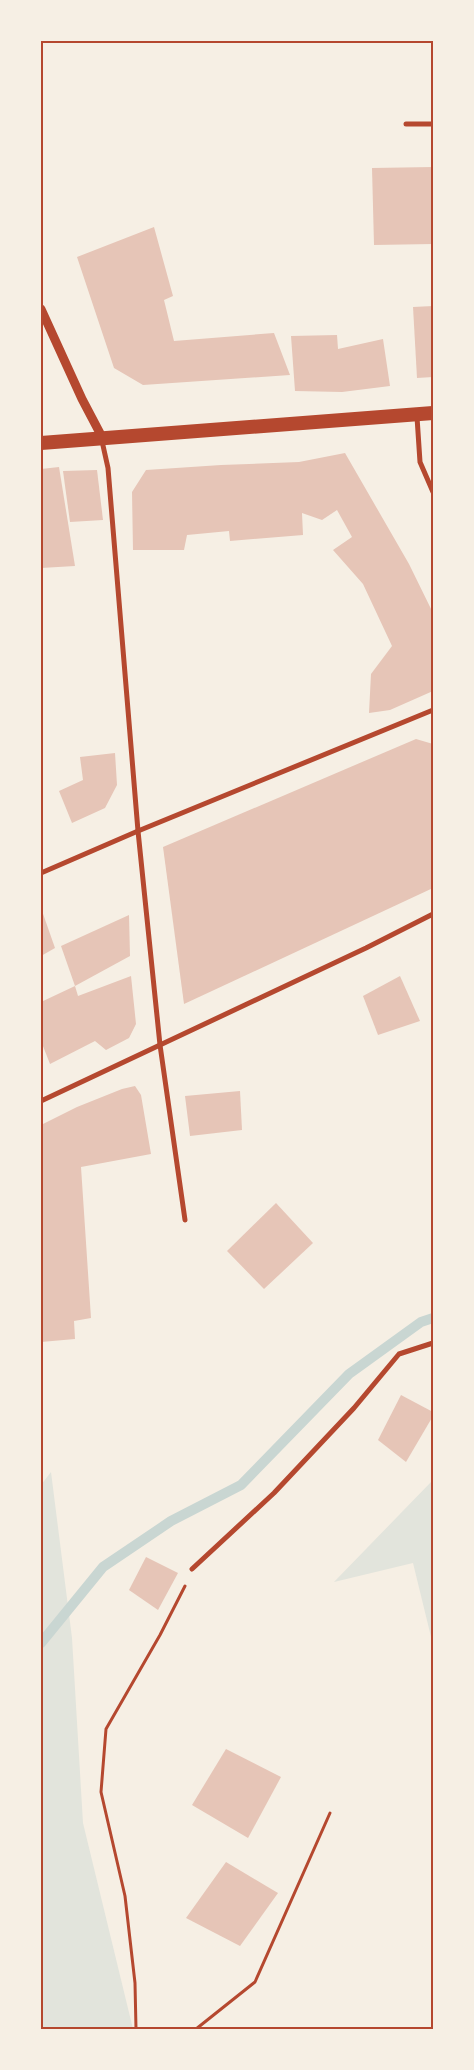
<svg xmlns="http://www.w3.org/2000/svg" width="474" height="2070" viewBox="0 0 474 2070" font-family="'Source Sans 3',sans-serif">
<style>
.green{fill:#e2e4dc}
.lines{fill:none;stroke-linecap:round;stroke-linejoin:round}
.stream{stroke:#c9d6d2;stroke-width:10}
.building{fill:#e6c5b7}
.path{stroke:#b5482f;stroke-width:3}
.minor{stroke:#b5482f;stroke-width:5}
.tertiary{stroke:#b5482f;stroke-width:9}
.trunk{stroke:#b5482f;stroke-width:14}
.neatline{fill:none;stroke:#b5482f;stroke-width:2}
</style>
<rect width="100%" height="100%" fill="#f6efe4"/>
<g class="green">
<path d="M51 1472 72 1638 83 1823 133 2029H41V1485Z"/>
<path d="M433 1480V1645L413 1563 334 1582Z"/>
</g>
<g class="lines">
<path class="stream" d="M41 1643 103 1567 171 1521 241 1485 349 1374 421 1322 433 1318"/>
</g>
<g class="building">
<path d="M433 167V244L374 245 372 168Z"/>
<path d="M154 227 173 296 164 300 174 341 274 333 290 375 143 385 114 368 77 257Z"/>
<path d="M433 306V377L417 378 413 307Z"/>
<path d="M337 335 338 349 383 339 390 386 342 392 295 391 291 336Z"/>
<path d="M345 453 409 564 433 613V691L390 710 369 713 371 674 392 646 363 584 333 550 352 537 337 510 322 520 302 513 303 535 230 541 229 531 187 535 184 550H133L132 492 146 470 221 465 299 462Z"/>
<path d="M59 467 75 566 41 568V469Z"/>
<path d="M97 470 103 520 70 522 63 471Z"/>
<path d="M416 739 433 744V888L184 1004 163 847Z"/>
<path d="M115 753 117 785 105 808 72 823 59 791 83 780 80 757Z"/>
<path d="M41 908 55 948 41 956Z"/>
<path d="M129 915 130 956 75 986 61 946Z"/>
<path d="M131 976 136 1024 129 1038 106 1050 95 1041 50 1064 41 1041V1002L75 986 78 996Z"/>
<path d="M400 976 420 1021 378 1035 363 996Z"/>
<path d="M135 1086 141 1095 151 1154 81 1167 91 1318 74 1321 75 1339 41 1342V1125L77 1107 122 1089Z"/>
<path d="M240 1091 242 1130 190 1136 185 1096Z"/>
<path d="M276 1203 313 1243 264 1289 227 1251Z"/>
<path d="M401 1395 433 1412V1416L406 1462 378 1440Z"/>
<path d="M146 1557 178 1573 158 1610 129 1590Z"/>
<path d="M226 1749 281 1777 248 1838 192 1805Z"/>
<path d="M226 1862 278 1893 240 1946 186 1918Z"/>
</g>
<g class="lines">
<g class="path">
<path d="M136 2029 135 1983 125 1896 101 1792 106 1729 160 1635 185 1586"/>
<path d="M196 2029 255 1982 330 1813"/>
</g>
<g class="minor">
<path d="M406 124H433"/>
<path d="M417 417 420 462 433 492"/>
<path d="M102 441 108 468 138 831 160 1045 185 1220"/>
<path d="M41 873 138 831 433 710"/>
<path d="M41 1101 366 948 433 914"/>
<path d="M192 1569 274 1493 354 1408 399 1354 433 1343"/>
</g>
<path class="tertiary" d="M41 309 82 399 102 437"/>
<path class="trunk" d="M41 443 433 413"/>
</g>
<rect width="474" height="2070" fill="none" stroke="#f6efe4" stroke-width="85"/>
<rect x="42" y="42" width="390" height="1986" class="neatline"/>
</svg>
